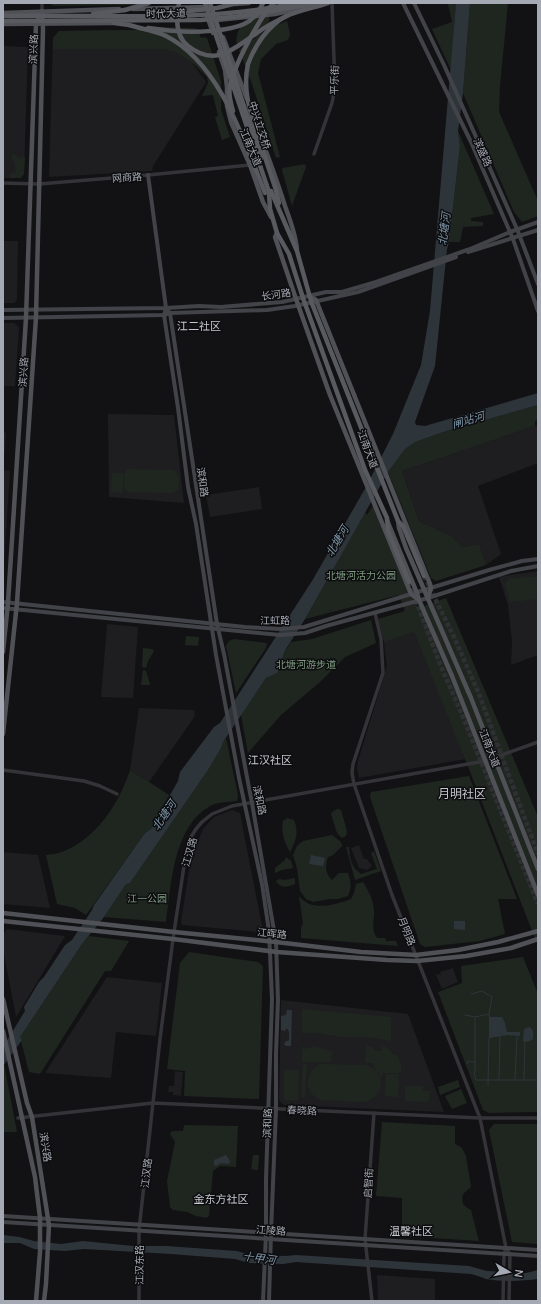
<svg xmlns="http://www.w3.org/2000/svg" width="541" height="1304" viewBox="0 0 541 1304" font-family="Manrope,'Noto Sans SC',sans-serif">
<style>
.built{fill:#1e1e20}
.green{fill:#1f2620}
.water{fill:#2d353b}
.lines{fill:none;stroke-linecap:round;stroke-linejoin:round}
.stream{stroke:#2d353b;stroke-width:1}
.trunk-tunnel{stroke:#2f3034;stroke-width:4.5;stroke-dasharray:4.5 2;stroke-linecap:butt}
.tertiary{stroke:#343438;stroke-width:3.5}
.secondary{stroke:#424348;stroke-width:4}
.primary{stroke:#505157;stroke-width:4.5}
.trunk{stroke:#585a60;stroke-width:4.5}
.trunk-bridge{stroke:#585a60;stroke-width:4.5}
.labels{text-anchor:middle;stroke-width:3;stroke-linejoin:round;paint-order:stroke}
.street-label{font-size:10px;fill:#a5a9b3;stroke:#0d0d0f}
.park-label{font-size:10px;fill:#7e9c80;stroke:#0d0d0f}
.water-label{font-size:11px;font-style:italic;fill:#7f97aa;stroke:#0d0d0f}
.neighbourhood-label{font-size:11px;fill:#c6c8cf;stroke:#0d0d0f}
.quarter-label{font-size:12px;fill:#c6c8cf;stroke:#0d0d0f}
</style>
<rect width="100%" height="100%" fill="#121214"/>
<g class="built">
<path d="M124 30 188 57 206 82 153 166 152 171 49 177 53 38 59 31Z"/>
<path d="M3 46 28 47 24 174 21 178H3Z"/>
<path d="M3 241H18L17 300 14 303H3Z"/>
<path d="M3 323H14L19 327 15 386H3Z"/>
<path d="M108 414 174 415 184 503 109 497Z"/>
<path d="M538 425V463L478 486 501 554 486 565 479 544 462 547 451 536 419 521 402 471Z"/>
<path d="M3 432 6 433 3 470 10 471 3 579Z"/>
<path d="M259 487 262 509 210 517 206 495Z"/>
<path d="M538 571V655L511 665 512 642 508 605 499 577Z"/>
<path d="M107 624 138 627 133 698 101 697Z"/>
<path d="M414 632 466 759 359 778 357 768 358 761 387 666 384 642Z"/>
<path d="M139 708 194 710 195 716 149 782 169 795 76 882 147 781 130 770Z"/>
<path d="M232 810 240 813 262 926 259 932 182 925 181 922 191 857 203 829 214 817Z"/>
<path d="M359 845 364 859H367L372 866 367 870 359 868 351 848Z"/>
<path d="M3 852 38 855 50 908 3 904Z"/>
<path d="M7 929 65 936 16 1017 3 949V934Z"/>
<path d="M453 968 458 982 442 989 436 975 438 974 441 975 440 972Z"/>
<path d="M107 977 162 983 156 1036 116 1032 111 1078 45 1073Z"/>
<path d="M281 1000 408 1014 444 1112 285 1105 281 1103 279 1099Z"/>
<path d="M175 1071 183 1072 181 1096 173 1095V1092H168L169 1086H174Z"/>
<path d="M377 1275 435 1279V1301H378Z"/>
</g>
<g class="green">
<path d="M48 3H139L134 5 54 6Z"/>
<path d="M450 3H456L451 70 432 29 452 22 448 4Z"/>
<path d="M470 3H508L500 86 499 112 538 201V216L522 222 514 212 463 93Z"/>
<path d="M269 16V22L237 45C233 24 251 18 269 16Z"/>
<path d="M287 21 290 34 288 40 276 44 261 59 258 73 280 157 276 158 251 81 239 50 267 29Z"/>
<path d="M161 27 193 28 202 30 203 34H200V37L207 38 221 81V110L230 137 222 140 215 117 218 116 213 95 202 96 208 83 207 77 195 65 186 58 176 52 163 49H53V38L59 31 135 30Z"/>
<path d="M458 131 494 214 471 218V221L483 222V226L463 227 460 242H449L460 146Z"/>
<path d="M14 154 19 158 25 157 24 174 21 178H10L11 173H15C17 168 14 161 11 156Z"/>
<path d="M305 164 306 167 292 206 282 170 283 168Z"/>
<path d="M538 405V420L535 421V426L402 471 419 521 451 536 462 547 479 544 486 565 436 581 431 578 388 472 405 449 415 442 446 431Z"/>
<path d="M127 469 174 470 179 477V488L175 492 171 493 129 492 124 488V475Z"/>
<path d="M112 473H123V493L111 492Z"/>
<path d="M374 504 418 608 446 598 538 817V946L471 774 414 632 384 642 378 619 405 611 399 595 305 619 365 512 367 515Z"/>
<path d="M538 576V599L510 602 505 584 509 579Z"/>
<path d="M371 620 376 643 345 657 320 682 281 715 248 753 241 715 266 678 277 673 282 666 283 655 291 642 312 639Z"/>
<path d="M186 636 199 637 198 646 185 645Z"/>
<path d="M234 639 267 643 266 648 236 693 226 646 229 641Z"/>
<path d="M143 648 152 649 154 651 148 661 146 668 142 667Z"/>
<path d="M143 670 146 671 150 684 149 685H141Z"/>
<path d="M226 738 238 795 237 801C229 802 217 802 210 806 173 827 171 885 166 922L104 917 126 884 130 883 208 770 221 748 223 742Z"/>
<path d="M130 770 169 795 151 829 145 833 86 915 75 908 57 904 46 855C51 854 57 854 62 852 96 839 119 804 130 770Z"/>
<path d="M469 776 517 899H498L505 934 480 941 425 947 420 944 370 797 371 792Z"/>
<path d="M338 809 341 810 347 831 346 836 342 838 337 833 331 814 333 811Z"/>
<path d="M287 818 294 820C299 833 296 840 290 852 284 842 281 832 283 821Z"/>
<path d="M332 835 341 842 342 846 333 855 328 857C325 867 325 873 332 880L339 873H348C351 882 352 887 348 896L338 899H330L313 902 306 899 300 891 297 868 293 855 297 846 303 841Z"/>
<path d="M346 847H349C350 859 351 867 361 874L377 869 371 853 374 851 381 871 355 880Z"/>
<path d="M286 857 291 861 293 868 282 870 275 873V868L285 860Z"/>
<path d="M295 878V884C288 887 281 889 276 881L279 879 285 880Z"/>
<path d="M363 882C368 890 373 899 374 909 375 920 370 928 377 938H385L386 941H396L398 946 301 938V928L303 924 299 896C311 912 335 905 351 899L354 893 356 884Z"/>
<path d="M89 936 129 941 111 971H105L40 1074 29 1072 20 1037 82 944Z"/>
<path d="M189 952 258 962 263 966 259 1099 184 1096 185 1071 167 1069 180 963Z"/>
<path d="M523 957 538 994V1112L489 1113 483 1110 438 992 462 983 461 966Z"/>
<path d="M302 1009 391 1017V1041L368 1037H341L318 1033H302Z"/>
<path d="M366 1045 372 1047 375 1051H381L382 1047 385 1046 387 1049H389L393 1054 398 1056 401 1066V1073H382V1079C379 1073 374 1069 373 1063H365Z"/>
<path d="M302 1046 305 1049 315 1046 332 1052 331 1062H302Z"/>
<path d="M4 1064 17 1132H3V1066Z"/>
<path d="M303 1064H307L305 1098 301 1097Z"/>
<path d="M321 1064 367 1065 376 1071 380 1077 381 1084 379 1091 375 1097 366 1102 321 1100C303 1093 304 1071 321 1064Z"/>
<path d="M284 1070H299L298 1100H284Z"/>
<path d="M386 1074H399L398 1097 385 1096Z"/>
<path d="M458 1080 460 1087 440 1095 438 1087Z"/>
<path d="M405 1086H423V1091H430L429 1102 405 1101Z"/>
<path d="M461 1089 467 1103 452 1109 445 1096Z"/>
<path d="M382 1122 455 1126V1144L462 1148 466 1156 471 1187 463 1194C461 1203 463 1206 471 1210L479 1241 402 1236V1198L376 1196Z"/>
<path d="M494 1124H538V1244L512 1242 489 1130Z"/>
<path d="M184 1125 238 1126 236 1167 220 1166 213 1171 209 1215 207 1218 196 1216 187 1212 173 1210 170 1207 167 1181 175 1142 170 1134 172 1131H183Z"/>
<path d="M253 1155H259L258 1170 251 1169Z"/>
</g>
<g class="water">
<path d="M456 3H470L463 93 458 131 460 146 449 242 447 249 435 366 415 422 416 425 425 426 538 393V405L446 431 415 442 405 449 388 472 305 619 286 649 283 655 282 666 277 673 266 678 223 742 221 748 208 770 130 883 126 884 104 917 82 944 20 1037 22 1040 3 1066V1047L25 1011 24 1007 39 982 44 977 65 945 72 940 92 910 94 905 145 833 151 829 178 781 180 772 214 727 220 723 312 581 366 487 393 434 421 365 430 311Z"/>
<path d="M311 855 325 858 323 866 309 864Z"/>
<path d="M454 921H465V930L454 929Z"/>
<path d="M287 1010H291L292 1011 291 1046H286L284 1044 285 1042 289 1040V1032L287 1028 285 1031 281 1030V1016L286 1015Z"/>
<path d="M489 1017H502L505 1023 507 1032H520V1036L508 1035 489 1038Z"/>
<path d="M530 1027 533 1031V1039L530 1041 523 1042 524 1029Z"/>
<path d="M226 1155 230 1161 229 1164 221 1163 216 1166 214 1165V1160Z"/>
<path d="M3 1235 19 1237 34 1241 61 1244 83 1241 133 1246H166L237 1251 250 1255 286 1256 296 1255 469 1266 487 1271 526 1273 538 1270V1279C522 1281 502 1282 486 1279 481 1277 476 1275 471 1274L296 1262 283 1264 249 1263 235 1259 171 1254 84 1249 65 1251 34 1249 20 1243H3Z"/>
</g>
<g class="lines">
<g class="stream">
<path d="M471 994 482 991 492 997 489 1014"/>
<path d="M465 1015 475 1017 489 1014V1017"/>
<path d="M475 1017V1071L474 1074 476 1080H538"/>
<path d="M467 1064 468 1061 475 1062"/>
<path d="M499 1079 500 1036"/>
<path d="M515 1079 517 1036"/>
<path d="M524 1079 525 1042"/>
<path d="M488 1085 489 1038"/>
</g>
<g class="trunk-tunnel">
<path d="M424 576 454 637 479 694 538 854"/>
<path d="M409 582 440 664 463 717 538 904"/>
</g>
<g class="tertiary">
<path d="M42 3V11"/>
<path d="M314 154 332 103 335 87 332 3"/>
<path d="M3 183 39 184 148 175 250 165"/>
<path d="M375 613 381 639 383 673 353 764 352 773 354 784 392 895 480 1118 506 1248 510 1254 509 1301"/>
<path d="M3 770 84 781 100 786 117 794"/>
<path d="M18 1118 153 1103 480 1118H538"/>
<path d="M139 1301V1230L160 1039 173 939 184 866 187 848 191 837 196 829 202 822 212 814 232 806 485 761 538 742"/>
<path d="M372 1301 365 1239 374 1113"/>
<path d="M503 1301 504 1254 506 1248"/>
</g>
<g class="secondary">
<path d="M403 3 471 142 513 239 538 311"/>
<path d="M414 3 444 65 517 229 538 284"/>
<path d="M148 175 166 308 164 315 178 408 188 487 196 524 216 655 239 778 262 884 269 931 272 999 266 1179V1233L263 1301"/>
<path d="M468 252 538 230"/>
<path d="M166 308 170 313 217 624 224 654 247 777 252 803 276 942 278 1000 276 1054V1109L271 1233 269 1301"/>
<path d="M3 310 166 308 199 306 221 307 282 302 326 292H342L376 282 470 249 510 232 538 222"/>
<path d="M3 318 164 315 170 313 267 310 295 306 358 292 456 257"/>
<path d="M3 602 245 627 280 629 304 627 489 570 522 561 538 559"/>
<path d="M3 608 280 635 305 633 326 626 428 598 511 571 538 566"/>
<path d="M3 1216 538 1250"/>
<path d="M3 1222 538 1256"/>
</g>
<g class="primary">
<path d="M235 4 249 3"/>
<path d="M133 9 207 7"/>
<path d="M3 13 119 9"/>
<path d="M207 16 213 33"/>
<path d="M217 20 275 14 306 7"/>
<path d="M3 24 113 23"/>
<path d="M223 37 247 99"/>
<path d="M219 52 225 70 227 87V106L231 122 250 165 263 202 271 217"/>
<path d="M254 119C265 148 276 177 285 206 290 220 296 235 297 250"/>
<path d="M277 233 275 237 296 299 330 395 411 594 419 600"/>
<path d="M309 296 316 300 430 584 431 588 428 598"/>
<path d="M387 520 417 593 419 600 452 676 538 895"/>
<path d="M398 521 399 528 406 548 471 698 538 869"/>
<path d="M3 652 8 603 26 318 36 24 41 12"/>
<path d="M3 734 17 603 36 317 43 29 42 11"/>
<path d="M3 913 174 932 276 942 361 952 416 955 458 950 498 942 538 931"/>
<path d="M3 921 173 939 277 952 387 960 417 961 466 956 511 948 538 939"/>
<path d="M3 999 27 1103 32 1117 49 1225 46 1284 44 1301"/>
<path d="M3 1031 35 1177 40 1218V1252L36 1301"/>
</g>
<g class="trunk">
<path d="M93 14 125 10"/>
<path d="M3 16H11"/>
<path d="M3 21H12"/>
<path d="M129 25 140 28"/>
<path d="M248 64C255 45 268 26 286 16 297 11 316 7 328 3"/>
<path d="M276 190 279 203"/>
<path d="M271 191 297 251 311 301 398 521 403 526 424 576"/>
<path d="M269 192 270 209 277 233 289 254 303 298 365 470 387 518 388 531 409 582"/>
</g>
<g class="trunk-bridge">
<path d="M179 3C176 18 175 36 188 46 216 68 234 48 257 33 266 26 276 21 287 16"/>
<path d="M205 3 269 192"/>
<path d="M210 3 261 158"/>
<path d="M125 10 149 3"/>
<path d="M171 13 217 8 237 3"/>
<path d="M11 16C107 14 203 23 297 3"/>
<path d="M12 21 201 20 242 16 316 3"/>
<path d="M114 23 129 25"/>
<path d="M140 28C149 30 158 32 166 36 220 63 244 141 265 193"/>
<path d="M148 28C158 29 167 31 176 31 193 33 230 31 244 24 253 20 259 12 263 3"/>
<path d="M248 64C242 91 251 114 259 140 265 156 270 173 276 190"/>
<path d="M233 111C231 103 228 95 230 87 233 67 260 16 274 3"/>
</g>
</g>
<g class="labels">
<g class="street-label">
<text transform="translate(166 13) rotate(-1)" y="4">时代大道</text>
<text transform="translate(33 49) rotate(-88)" y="4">滨兴路</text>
<text transform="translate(334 80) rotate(-88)" y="4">平乐街</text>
<text transform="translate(260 125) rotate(72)" y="4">中兴立交桥</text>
<text transform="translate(251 147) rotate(67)" y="4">江南大道</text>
<text transform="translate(483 152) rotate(66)" y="4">滨盛路</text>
<text transform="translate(127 177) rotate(-4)" y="4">网商路</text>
<text transform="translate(276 294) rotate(-8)" y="4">长河路</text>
<text transform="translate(23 372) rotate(-86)" y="4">滨兴路</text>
<text transform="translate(368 449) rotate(70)" y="4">江南大道</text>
<text transform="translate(203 482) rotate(82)" y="4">滨和路</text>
<text x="275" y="624">江虹路</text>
<text transform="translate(490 748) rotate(69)" y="4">江南大道</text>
<text transform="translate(260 800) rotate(78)" y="4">滨和路</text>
<text transform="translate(189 852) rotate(-74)" y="4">江汉路</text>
<text transform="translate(407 931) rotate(68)" y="4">月明路</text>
<text transform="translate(272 933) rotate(6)" y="4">江晖路</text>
<text transform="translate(302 1110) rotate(3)" y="4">春晓路</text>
<text transform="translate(267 1123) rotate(-88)" y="4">滨和路</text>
<text transform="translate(46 1147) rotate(81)" y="4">滨兴路</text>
<text transform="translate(146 1173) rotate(-83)" y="4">江汉路</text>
<text transform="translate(368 1183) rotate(-87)" y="4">启智街</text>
<text transform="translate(271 1230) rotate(4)" y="4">江陵路</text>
<text transform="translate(139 1265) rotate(-90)" y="4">江汉东路</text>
</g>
<g class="park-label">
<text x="361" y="579">北塘河活力公园</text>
<text x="306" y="668">北塘河游步道</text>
<text x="147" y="902">江一公园</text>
</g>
<g class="water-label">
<text transform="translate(444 229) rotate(-83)" y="4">北塘河</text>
<text transform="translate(468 420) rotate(-16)" y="4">闸站河</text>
<text transform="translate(337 541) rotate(-59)" y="4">北塘河</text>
<text transform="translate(164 815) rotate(-56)" y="4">北塘河</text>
<text transform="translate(259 1258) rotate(8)" y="4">十甲河</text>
</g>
<g class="neighbourhood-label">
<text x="199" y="330">江二社区</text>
<text x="270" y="764">江汉社区</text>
<text x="221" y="1203">金东方社区</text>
<text x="411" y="1235">温馨社区</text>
</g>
<g class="quarter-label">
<text x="462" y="798">月明社区</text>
</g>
</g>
<rect width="541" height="1304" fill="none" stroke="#a5a9b3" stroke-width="8"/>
<g transform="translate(509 1272) rotate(99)" stroke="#0d0d0f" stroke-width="3" paint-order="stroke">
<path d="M0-3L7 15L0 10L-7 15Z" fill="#a5a9b3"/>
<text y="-6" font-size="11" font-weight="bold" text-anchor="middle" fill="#a5a9b3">N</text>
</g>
</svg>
